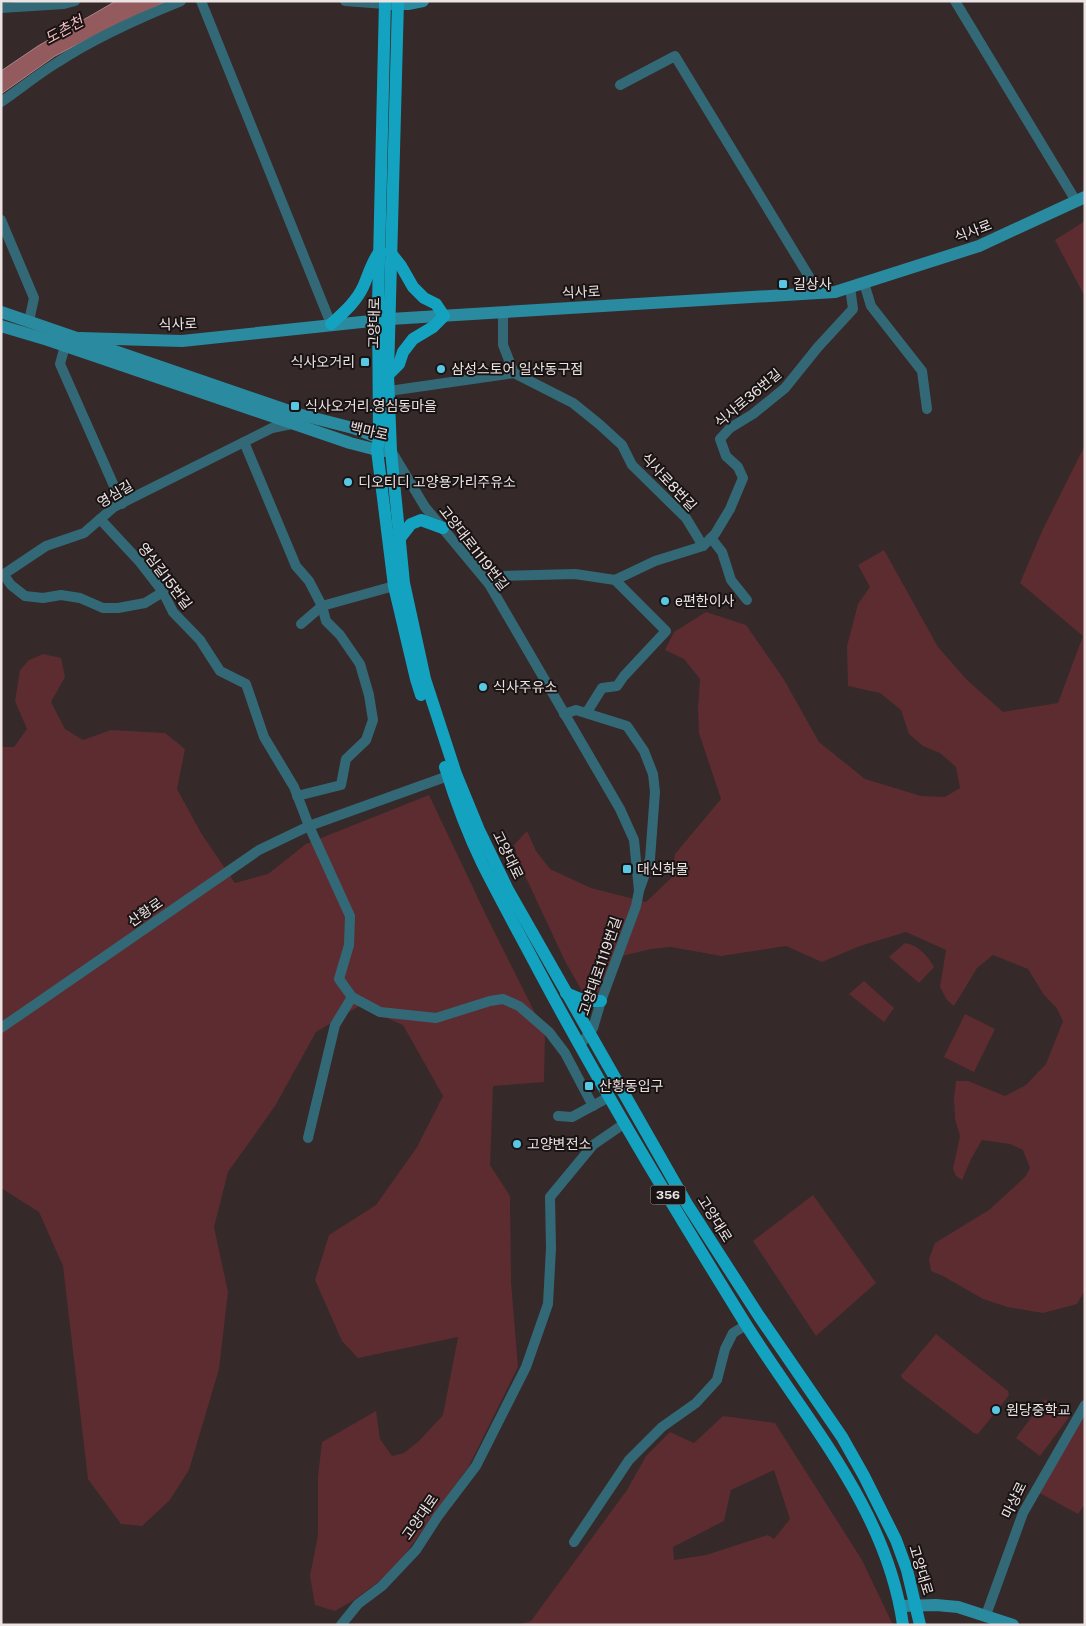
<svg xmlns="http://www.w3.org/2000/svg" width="1086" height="1626" viewBox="0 0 1086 1626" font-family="'Public Sans','Noto Sans KR',sans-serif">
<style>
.green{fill:#5d2c30;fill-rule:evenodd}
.water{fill:#945b5e;stroke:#ae8486}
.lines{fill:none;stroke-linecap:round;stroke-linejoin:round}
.street{stroke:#336976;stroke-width:10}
.secondary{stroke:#2a8aa0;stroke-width:12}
.primary{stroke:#13a3c0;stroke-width:12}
.poi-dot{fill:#59c8e4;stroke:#191313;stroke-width:2}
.labels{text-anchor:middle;stroke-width:4;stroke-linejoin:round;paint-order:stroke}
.shield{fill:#191313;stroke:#ada5a5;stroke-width:1}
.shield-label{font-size:12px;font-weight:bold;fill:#ece3e3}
.street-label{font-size:14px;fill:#ece3e3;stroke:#191313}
.poi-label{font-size:14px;fill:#ece3e3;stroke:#191313;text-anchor:start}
.water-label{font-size:15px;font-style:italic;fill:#f6bfc1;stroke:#191313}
</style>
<rect width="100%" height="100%" fill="#352929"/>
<g class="green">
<path d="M1085 221V297L1055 240Z"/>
<path d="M1085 445V1290L1077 1304 1043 1313 1007 1307 983 1299 943 1276 931 1271 929 1259 935 1243 989 1210 1025 1177 1030 1168 1023 1150 1010 1144 982 1140 971 1159 962 1180 956 1176 953 1169 960 1136 955 1119 954 1099 956 1081H968L1005 1096 1026 1085 1046 1064 1063 1021 1056 1007 1044 995 1028 969 993 955 977 968 954 1006 947 1000 940 987 946 950 906 932 860 946 822 962 786 946 721 956 671 947 651 949 618 957 601 991 592 993 582 991 565 961 520 865 514 845 527 831 536 851 550 869 591 888 646 902 671 878 675 854 721 799 699 733 698 709 700 679 684 659 665 650 674 632 706 612 746 625 783 678 819 742 865 779 921 796 945 797 960 788 956 767 940 753 923 746 909 734 901 710 880 693 848 686 847 646 858 604 870 587 858 565 884 550 938 647 967 680 1003 712 1058 703 1083 636 1020 583 1043 529Z"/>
<path d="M43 654 61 658 65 677 51 702 65 729 83 740 111 730 165 733 185 749 177 789 201 833 235 883 268 874 306 844 429 795 486 915 545 1033 544 1082 493 1086 490 1165 510 1196 511 1282 518 1367 469 1466 393 1571 354 1600 335 1611 315 1605 310 1576 318 1535V1476L322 1442 376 1411 380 1439 392 1456 404 1453 419 1441 443 1415 458 1337 358 1358 342 1341 315 1280 329 1235 376 1205 417 1147 443 1096 403 1025 359 1006 316 1032 275 1106 228 1172 214 1227 228 1292 219 1369 189 1470 169 1501 142 1526 121 1524 88 1479 63 1266 39 1212 1 1188V747H14L27 729 15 701 20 670 29 660Z"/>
<path d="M905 943C918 945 928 956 934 967L919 983 889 957Z"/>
<path d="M864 981 894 1008 884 1022 849 994Z"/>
<path d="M965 1014 995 1029 974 1072 944 1057Z"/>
<path d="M813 1195 876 1283 816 1336 753 1241Z"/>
<path d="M936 1334 1008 1391 1009 1395 1006 1399 978 1434 974 1433 902 1378 901 1375 904 1372Z"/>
<path d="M1045 1399 1069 1417 1040 1456 1016 1438Z"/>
<path d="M1085 1415V1504L1078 1514 1038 1492Z"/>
<path d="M723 1416 775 1423 862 1560 893 1625H516L531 1621 627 1490 646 1456 670 1432 694 1443ZM774 1470 790 1519 774 1539 768 1535 706 1555 674 1560 673 1547 724 1521 731 1490Z"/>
</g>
<path class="water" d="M116 1H167L90 38 55 56 1 94V71L38 46Z"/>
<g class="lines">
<g class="street">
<path d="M201 1 331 324"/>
<path d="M345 1 385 4"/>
<path d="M955 1 1076 201"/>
<path d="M1 8 64 4 75 1"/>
<path d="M620 85 675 56 819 293"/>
<path d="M1 102C20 89 38 74 58 62 96 37 139 18 181 1"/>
<path d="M1 220 34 298 29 321"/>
<path d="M864 283 871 306 922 371 927 409"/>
<path d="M503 312V345L514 373 573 403 599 424 622 445 632 465 686 518 703 546"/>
<path d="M65 346 60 364 122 504"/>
<path d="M389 391 514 373"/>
<path d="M244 442 296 566 309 581 322 606 326 621 340 635 360 664 369 695 373 720 366 740 346 759 341 785 297 796"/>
<path d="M392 452 425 507 489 584 620 809 634 840 639 891 636 906 601 1001 593 1028 580 1045"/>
<path d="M100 519 139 561 163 592 173 612 200 640 220 671 246 684 264 737 294 787 309 826 350 916 349 945 339 979 352 997 380 1012 436 1018 490 1001 503 999 519 1006 549 1032 565 1053 593 1106"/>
<path d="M711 538 722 552 731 580 747 600"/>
<path d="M4 575 11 585 25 596 43 598 61 595 80 598 103 608H118L145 603 163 592"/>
<path d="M1 576 46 546 84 533 114 507 272 428 292 424"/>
<path d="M489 584 502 576 575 574 615 580 655 561 703 546 715 534 730 509 743 478 738 467 726 456 720 439 730 428 753 414 785 388 818 347 853 309 850 287"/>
<path d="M301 624 322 606 394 586"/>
<path d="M587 712 602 688 617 686 624 676 666 631 615 580"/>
<path d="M564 714 576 710 627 726 644 751 653 774 655 792 650 859 640 888"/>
<path d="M1 1028 259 850 309 826 448 776"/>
<path d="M558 1116 572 1117 609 1097"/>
<path d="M308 1138 335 1025 352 997"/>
<path d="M574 1542 629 1460 662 1427 696 1403 717 1380 725 1349 733 1333 746 1325"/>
<path d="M986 1615 1023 1513 1085 1405"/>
<path d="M341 1625 358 1604 382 1586 416 1550 438 1516 476 1466 526 1367 548 1304 551 1248 550 1197 593 1145 625 1123"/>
</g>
<g class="secondary">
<path d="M387 4H408L423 1"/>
<path d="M1 312 298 414 353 428 379 438 386 445"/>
<path d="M1 326 48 340 350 443 377 450 386 451"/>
<path d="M65 346 80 338 182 341 390 319 835 292 979 246 1085 197"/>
<path d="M901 1606 936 1605 958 1607 1013 1625"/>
</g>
<g class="primary">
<path d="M385 1 378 304 379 438 377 450 394 586 416 679 421 695"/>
<path d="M398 1 388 375 391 451 404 583 425 679 456 774 479 830 508 890 687 1204 759 1316 842 1437 864 1476 896 1540 907 1570 920 1625"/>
<path d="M331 324C343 313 356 302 363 287 368 276 371 264 378 254"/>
<path d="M388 375 399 364 403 352 413 339 433 327 444 316 436 304 424 298 413 287 401 266 390 252"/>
<path d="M400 538 411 524 421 520 443 528"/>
<path d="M445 767C455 799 467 832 482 863 500 899 520 935 539 971 603 1091 674 1208 745 1323 805 1419 887 1509 903 1625"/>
<path d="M566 993 585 1001H601"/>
</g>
</g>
<g class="poi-dot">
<rect x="778" y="279" width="10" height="10" rx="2.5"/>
<rect x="360" y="357" width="10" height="10" rx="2.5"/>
<circle cx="441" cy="369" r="5"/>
<rect x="290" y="401" width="10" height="10" rx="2.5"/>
<circle cx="348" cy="482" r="5"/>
<circle cx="665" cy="601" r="5"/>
<circle cx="483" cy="687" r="5"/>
<rect x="622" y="864" width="10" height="10" rx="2.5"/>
<rect x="584" y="1081" width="10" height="10" rx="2.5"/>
<circle cx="517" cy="1144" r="5"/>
<circle cx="996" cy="1410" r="5"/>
</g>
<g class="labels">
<rect class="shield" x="650.5" y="1185.5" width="35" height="19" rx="4"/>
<g class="shield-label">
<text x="668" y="1199">356</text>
</g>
<g class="street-label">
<text transform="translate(973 231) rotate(-21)" y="5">식사로</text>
<text transform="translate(581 292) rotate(-3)" y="5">식사로</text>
<text transform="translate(374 323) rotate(-89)" y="5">고양대로</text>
<text transform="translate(178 324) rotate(-2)" y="5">식사로</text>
<text transform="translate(748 398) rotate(-40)" y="5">식사로36번길</text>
<text transform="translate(369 431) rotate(13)" y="5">백마로</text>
<text transform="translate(669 482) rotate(47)" y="5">식사로8번길</text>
<text transform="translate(115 494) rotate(-31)" y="5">영심길</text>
<text transform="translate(474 548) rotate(52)" y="5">고양대로1119번길</text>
<text transform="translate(165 576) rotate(53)" y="5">영심길15번길</text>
<text transform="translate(508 855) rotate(64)" y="5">고양대로</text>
<text transform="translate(145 912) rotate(-35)" y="5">산황로</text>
<text transform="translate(600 966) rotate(-71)" y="5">고양대로1119번길</text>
<text transform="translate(715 1219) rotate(58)" y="5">고양대로</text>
<text transform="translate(1014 1500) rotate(-64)" y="5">마상로</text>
<text transform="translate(420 1517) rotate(-55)" y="5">고양대로</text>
<text transform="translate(921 1570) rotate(73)" y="5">고양대로</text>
</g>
<g class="poi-label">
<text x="793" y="289">길상사</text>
<text x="355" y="367" text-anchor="end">식사오거리</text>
<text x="451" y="374">삼성스토어 일산동구점</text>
<text x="305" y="411">식사오거리.영심동마을</text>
<text x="358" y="487">디오티디 고양용가리주유소</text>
<text x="675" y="606">e편한이사</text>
<text x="493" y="692">식사주유소</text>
<text x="637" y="874">대신화물</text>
<text x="599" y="1091">산황동입구</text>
<text x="527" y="1149">고양변전소</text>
<text x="1006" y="1415">원당중학교</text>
</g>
<g class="water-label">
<text transform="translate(64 30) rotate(-29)" y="5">도촌천</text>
</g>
</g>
<rect width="1086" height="1626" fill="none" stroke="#ece3e3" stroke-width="5"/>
</svg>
